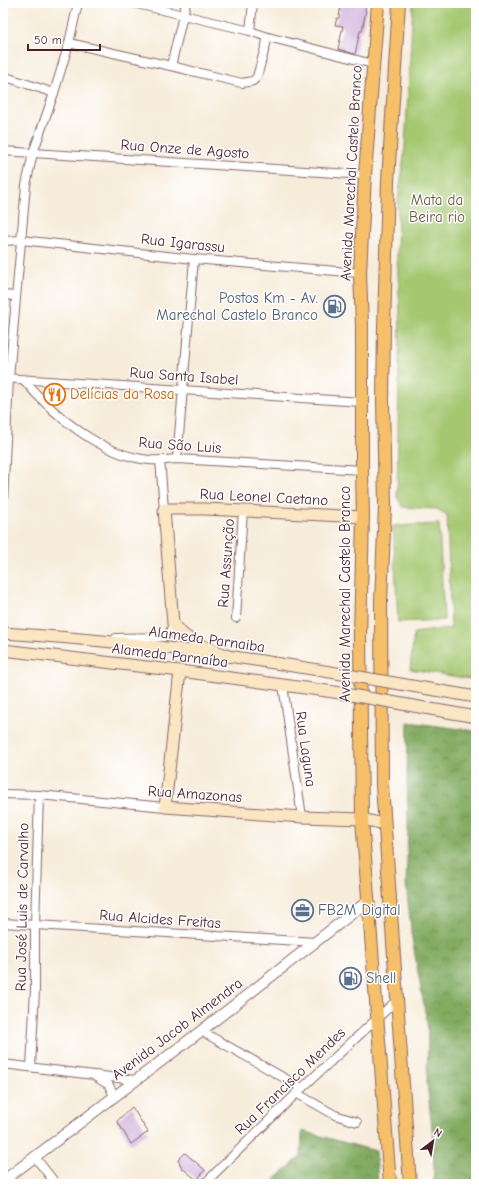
<svg xmlns="http://www.w3.org/2000/svg" width="479" height="1187" viewBox="0 0 479 1187" font-family="'Comic Neue',sans-serif">
<style>
.forest{fill:url(#forest-crowns);stroke:#666646}
.green{fill:#a4c770;stroke:#77734e}
.building{fill:#cfacdc}
.lines{fill:none;stroke-linecap:round;stroke-linejoin:round}
.minor-casing{stroke:#876768;stroke-width:10}
.tertiary-casing{stroke:#876768;stroke-width:12}
.secondary-casing{stroke:#876768;stroke-width:13}
.primary-casing{stroke:#876768;stroke-width:14}
.minor{stroke:#fff;stroke-width:8}
.tertiary{stroke:#fff;stroke-width:10}
.secondary{stroke:#fbe6c4;stroke-width:11}
.primary{stroke:#f6c06b;stroke-width:12}
.secondary-bridge-casing{stroke:#876768;stroke-width:13;stroke-linecap:butt}
.secondary-bridge{stroke:#fbe6c4;stroke-width:11}
.labels{text-anchor:middle;stroke-width:3;stroke-linejoin:round;paint-order:stroke}
.street-label{font-size:15px;fill:#4a1f2b;stroke:#fff}
.park-label{font-size:15px;fill:#6a5a43;stroke:#fff}
.service-label{font-size:15px;fill:#4e5e75;stroke:#fff;text-anchor:start}
.food-label{font-size:15px;fill:#c56008;stroke:#fff;text-anchor:start}
</style>
<defs>
<pattern id="forest-crowns" width="20" height="18" patternUnits="userSpaceOnUse"><rect width="20" height="18" fill="#83ac62"/><path d="M2 6a3 3 0 1 1 6 0M12 15a3 3 0 1 1 6 0" fill="none" stroke="#6d8b51"/></pattern>
</defs>
<rect width="100%" height="100%" fill="#fff"/>
<filter id="ink" filterUnits="userSpaceOnUse"><feTurbulence type="fractalNoise" baseFrequency=".025" numOctaves="2"/><feDisplacementMap in="SourceGraphic" scale="8" xChannelSelector="R" yChannelSelector="G"/><feConvolveMatrix kernelMatrix="1 2 1 2 8 2 1 2 1" color-interpolation-filters="sRGB"/></filter>
<filter id="wash" filterUnits="userSpaceOnUse"><feTurbulence type="fractalNoise" baseFrequency=".012" numOctaves="4" result="noise"/><feDisplacementMap in="SourceGraphic" scale="16" xChannelSelector="R" yChannelSelector="G"/><feGaussianBlur stdDeviation="0.9" result="paint"/><feColorMatrix in="noise" values="0 0 0 0 0 0 0 0 0 0 0 0 0 0 0 0 0 1.4 0 .05"/><feComposite in="paint" operator="in"/></filter>
<g filter="url(#wash)">
<rect width="100%" height="100%" fill="#f7ecda"/>
<g class="forest">
<path d="M408 722 476 731V1184H434L433 1138 427 1083 428 1029 412 938 406 884 408 830 407 775Z"/>
<path d="M302 1131 376 1151 378 1184H270L301 1156Z"/>
</g>
<g class="green">
<path d="M413 3H476V680L410 669 414 633 451 628 447 515 437 509 403 507 397 497 400 311 397 257 398 202 405 147Z"/>
<path d="M439 524 444 620 398 622 393 526Z"/>
</g>
<g id="blocks">
<g class="building">
<path d="M341 3H366L365 10H366L362 31H360L355 54 338 49 343 26 335 25 337 18H339Z"/>
<path d="M132 1107 148 1132 131 1144 117 1121Z"/>
<path d="M185 1153 205 1170 197 1180 182 1168 178 1160Z"/>
</g>
</g>
</g>
<g filter="url(#ink)">
<use href="#blocks" fill-opacity="0" stroke="#876768" stroke-width="1"/>
<g class="lines">
<defs>
<g id="minor">
<path d="M133 3 250 31 268 37 373 64"/>
<path d="M250 31 253 3"/>
<path d="M69 43 171 66 242 83 253 81 257 77 268 37"/>
<path d="M171 66 186 3"/>
<path d="M3 76 54 93"/>
<path d="M3 151 365 175"/>
<path d="M3 241 21 240 194 259 360 273"/>
<path d="M3 295 15 296"/>
<path d="M3 378 362 402"/>
<path d="M23 379C53 415 101 455 149 460 159 461 168 460 177 459L362 470"/>
<path d="M177 459 194 259"/>
<path d="M160 460 164 509"/>
<path d="M3 502 9 378 26 185 33 153 54 93 69 43 78 3"/>
<path d="M236 618 243 510"/>
<path d="M116 638 164 637C170 634 171 630 173 624"/>
<path d="M283 685 302 817"/>
<path d="M3 794 39 795 165 807"/>
<path d="M3 923 315 942"/>
<path d="M201 1031 302 1088"/>
<path d="M3 1064 135 1080"/>
<path d="M31 1067 35 990V925L39 795"/>
<path d="M96 1077 109 1085 114 1096"/>
<path d="M296 1093 335 1115 357 1122"/>
<path d="M35 1157 56 1184"/>
<path d="M204 1184 302 1088 397 1000"/>
</g>
<path id="tertiary" d="M3 1181 201 1031 368 901"/>
<g id="secondary">
<path d="M3 633C78 638 153 645 227 656 264 661 300 667 336 673"/>
<path d="M3 650 180 671 334 692"/>
<path d="M228 656C207 647 188 643 173 624L164 509H205L363 517"/>
<path d="M180 671 165 807 302 817 362 819 384 824"/>
</g>
<g id="primary">
<path d="M378 3 365 175 360 273 362 325V470L363 517 360 636 362 819 390 1184"/>
<path d="M399 3 388 181 384 327 383 401 385 507 381 602 382 785 410 1184"/>
</g>
</defs>
<use href="#minor" class="minor-casing"/>
<use href="#tertiary" class="tertiary-casing"/>
<use href="#secondary" class="secondary-casing"/>
<use href="#primary" class="primary-casing"/>
<use href="#minor" class="minor"/>
<use href="#tertiary" class="tertiary"/>
<use href="#secondary" class="secondary"/>
<use href="#primary" class="primary"/>
<defs>
<g id="secondary-bridge">
<path d="M336 673 476 697"/>
<path d="M334 692 476 717"/>
</g>
</defs>
<use href="#secondary-bridge" class="secondary-bridge-casing"/>
<use href="#secondary-bridge" class="secondary-bridge"/>
</g>
</g>
<defs>
<symbol id="fuel-ring" viewBox="-11 -11 22 22"><circle r="9.5" fill="#fff" stroke="#5c6f8a" stroke-width="1.5"/><path d="M-5.5-6h7V0h2V4h1.3V-2.5L3-4.5l.8-.8L6-3V5H2.5V1h-1V6h-7ZM-4.2-4.7v3.2H.2V-4.7Z" fill="#5c6f8a"/></symbol>
<symbol id="restaurant-ring" viewBox="-11 -11 22 22"><circle r="9.5" fill="#fff" stroke="#e8710a" stroke-width="1.5"/><path d="M-5-6h1v4h1v-4h1v4h1v-4h1v5L-1.5 .5V6h-2V.5L-5-1ZM5-6V6H3V1.5H1.5Q1.5-4 5-6Z" fill="#e8710a"/></symbol>
<symbol id="office-ring" viewBox="-11 -11 22 22"><circle r="9.5" fill="#fff" stroke="#5c6f8a" stroke-width="1.5"/><path d="M-6-3h4V-5.5h4V-3h4V5H-6ZM-1-4.5V-3h2v-1.5ZM-6 0V1H6V0Z" fill="#5c6f8a"/></symbol>
</defs>
<g fill-rule="evenodd">
<use href="#fuel-ring" x="322" y="294" width="25" height="25"/>
<use href="#restaurant-ring" x="42" y="382" width="25" height="25"/>
<use href="#office-ring" x="290" y="898" width="25" height="25"/>
<use href="#fuel-ring" x="338" y="966" width="25" height="25"/>
</g>
<g class="labels">
<g class="street-label">
<text transform="translate(185 149) rotate(4)" y="5">Rua Onze de Agosto</text>
<text transform="translate(351 173) rotate(-87)" y="5">Avenida Marechal Castelo Branco</text>
<text transform="translate(183 243) rotate(6)" y="5">Rua Igarassu</text>
<text transform="translate(184 376) rotate(4)" y="5">Rua Santa Isabel</text>
<text transform="translate(180 445) rotate(4)" y="5">Rua São Luis</text>
<text transform="translate(264 497) rotate(3)" y="5">Rua Leonel Caetano</text>
<text transform="translate(226 563) rotate(-86)" y="5">Rua Assunção</text>
<text transform="translate(345 594) rotate(-90)" y="5">Avenida Marechal Castelo Branco</text>
<text transform="translate(207 639) rotate(8)" y="5">Alameda Parnaiba</text>
<text transform="translate(170 655) rotate(7)" y="5">Alameda Parnaíba</text>
<text transform="translate(306 749) rotate(82)" y="5">Rua Laguna</text>
<text transform="translate(195 794) rotate(4)" y="5">Rua Amazonas</text>
<text transform="translate(22 907) rotate(-89)" y="5">Rua José Luis de Carvalho</text>
<text transform="translate(160 919) rotate(4)" y="5">Rua Alcides Freitas</text>
<text transform="translate(177 1029) rotate(-37)" y="5">Avenida Jacob Almendra</text>
<text transform="translate(290 1081) rotate(-44)" y="5">Rua Francisco Mendes</text>
</g>
<g class="park-label">
<text x="437" y="205">Mata da<tspan x="437" dy="17">Beira rio</tspan></text>
</g>
<g class="service-label">
<text x="318" y="303" text-anchor="end">Postos Km - Av.<tspan x="318" dy="17">Marechal Castelo Branco</tspan></text>
<text x="318" y="915">FB2M Digital</text>
<text x="366" y="983">Shell</text>
</g>
<g class="food-label">
<text x="70" y="399">Delícias da Rosa</text>
</g>
</g>
<rect width="479" height="1187" fill="none" stroke="#fff" stroke-width="16"/>
<g transform="translate(433 1141) rotate(31)" stroke="#ffffff" stroke-width="3" paint-order="stroke">
<path d="M0-3L7 15L0 10L-7 15Z" fill="#4a1f2b"/>
<text y="-6" font-size="11" font-weight="bold" text-anchor="middle" fill="#4a1f2b">N</text>
</g>
<path d="M28 44v6h72v-6" fill="none" stroke="#4a1f2b" stroke-width="2"/>
<text x="34" y="44" font-size="12" fill="#4a1f2b" stroke="#ffffff" stroke-width="3" paint-order="stroke">50 m</text>
</svg>
